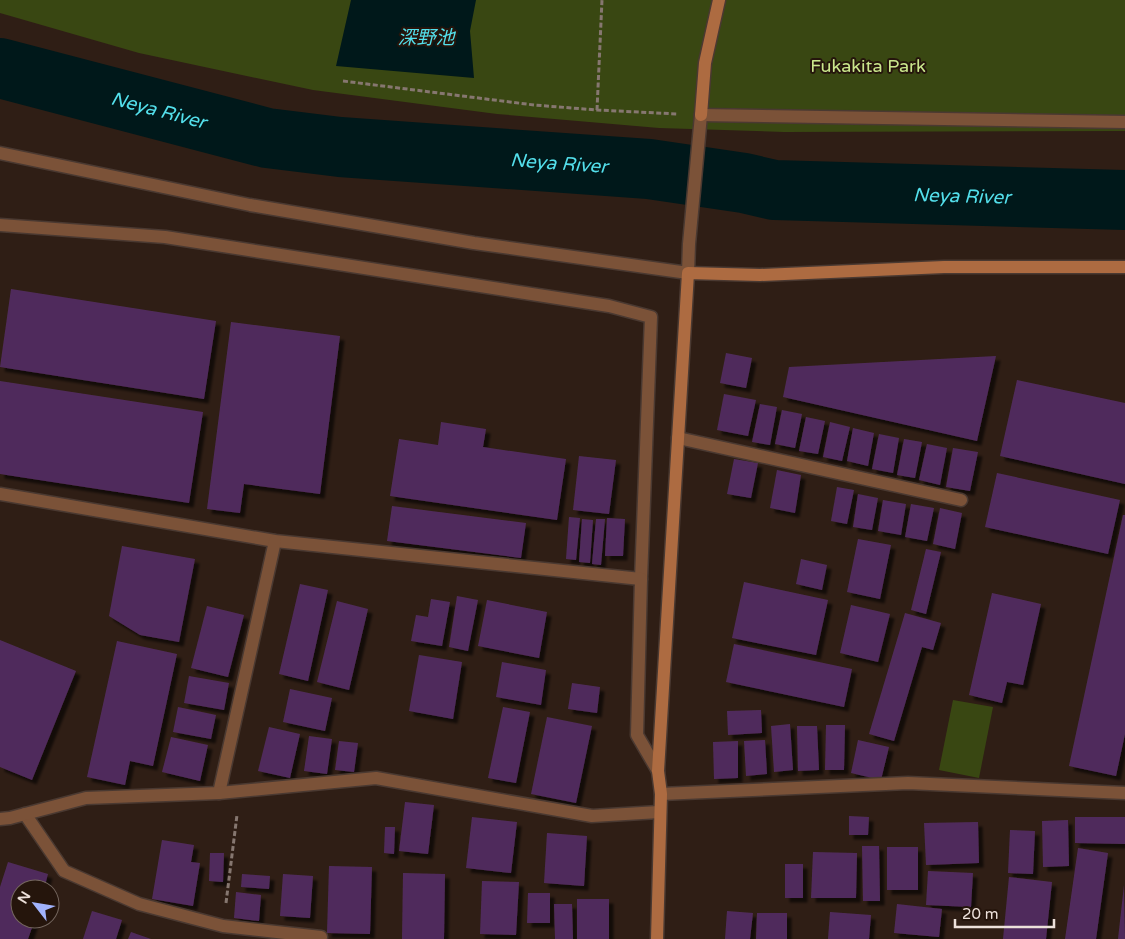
<svg xmlns="http://www.w3.org/2000/svg" width="1125" height="939" viewBox="0 0 1125 939" font-family="'Varela Round','Noto Sans JP',sans-serif">
<style>
.green{fill:#394712}
.water{fill:#00181a}
.lines{fill:none;stroke-linecap:round;stroke-linejoin:round}
.river{stroke:#00181a;stroke-width:60}
.building{fill:#502c5b;filter:url(#shadow)}
.lane-casing{stroke:#4a3931;stroke-width:15}
.street-casing{stroke:#4a3931;stroke-width:15}
.secondary-casing{stroke:#4a3931;stroke-width:15}
.path{stroke:#867770;stroke-width:3;stroke-dasharray:5 2.5;stroke-linecap:butt}
.lane{stroke:#7b5238;stroke-width:12}
.street{stroke:#7b5238;stroke-width:12}
.secondary{stroke:#ad6b41;stroke-width:12}
.labels{text-anchor:middle;stroke-width:4;stroke-linejoin:round;paint-order:stroke}
.park-label{font-size:18px;fill:#cae68c;stroke:#25150c}
.water-label{font-size:19px;font-style:italic;fill:#53dfeb;stroke:#25150c}
</style>
<defs>
<filter id="shadow"><feDropShadow dx="4.5" dy="4.5" stdDeviation="1" flood-color="#0009"/></filter>
</defs>
<rect width="100%" height="100%" fill="#2f1e15"/>
<g class="green">
<path d="M0 0H1125V131L784 132 659 128 497 114 313 90 139 53 0 13Z"/>
<path d="M953 700 993 707 979 778 939 770Z"/>
</g>
<path class="water" d="M351 0H476L470 31 474 78 336 66Z"/>
<g class="lines">
<path class="river" id="s1" d="M0 68 267 138 340 147 649 169 744 183 774 190 1125 200"/>
</g>
<g class="building">
<path d="M11 289 216 321 204 399 0 367Z"/>
<path d="M231 322 340 336 320 494 244 484 240 513 207 509Z"/>
<path d="M726 353 752 358 746 388 720 383Z"/>
<path d="M996 356 977 441 783 397 789 367Z"/>
<path d="M1017 380 1125 403V484L1000 456Z"/>
<path d="M0 381 203 412 189 503 0 474Z"/>
<path d="M724 394 756 400 748 436 717 430Z"/>
<path d="M760 404 777 407 770 445 752 442Z"/>
<path d="M782 410 802 414 795 448 775 444Z"/>
<path d="M806 417 825 421 818 454 799 451Z"/>
<path d="M441 422 486 429 483 447 566 459 557 520 390 496 399 439 438 445Z"/>
<path d="M830 422 850 427 842 461 823 457Z"/>
<path d="M853 428 874 433 868 466 847 461Z"/>
<path d="M879 434 899 438 893 473 872 469Z"/>
<path d="M904 439 922 442 915 478 897 475Z"/>
<path d="M927 444 947 448 940 485 919 480Z"/>
<path d="M953 448 978 452 970 491 946 487Z"/>
<path d="M579 456 616 460 609 514 573 510Z"/>
<path d="M734 459 758 463 751 498 727 494Z"/>
<path d="M777 470 801 475 795 513 770 508Z"/>
<path d="M997 473 1120 500 1108 554 985 527Z"/>
<path d="M837 487 854 490 847 524 831 521Z"/>
<path d="M858 494 878 498 872 530 853 527Z"/>
<path d="M883 500 906 504 901 535 878 531Z"/>
<path d="M911 504 934 508 927 541 905 537Z"/>
<path d="M392 506 526 523 521 558 387 541Z"/>
<path d="M940 508 962 513 955 549 933 544Z"/>
<path d="M1123 515H1125V734L1116 776 1069 766Z"/>
<path d="M569 517 580 518 576 560 566 559Z"/>
<path d="M607 518 625 519 623 556H605Z"/>
<path d="M582 519 593 520 590 563 579 562Z"/>
<path d="M596 519H605L601 565 592 564Z"/>
<path d="M858 539 891 545 880 599 847 592Z"/>
<path d="M122 546 195 559 179 642 140 635 109 616Z"/>
<path d="M926 549 941 552 926 614 911 610Z"/>
<path d="M801 559 827 565 822 590 796 584Z"/>
<path d="M744 582 828 600 816 655 732 638Z"/>
<path d="M300 584 328 590 308 681 279 674Z"/>
<path d="M992 593 1041 604 1023 685 1007 682 1002 703 969 695Z"/>
<path d="M457 596 478 600 468 651 449 647Z"/>
<path d="M431 599 450 602 442 646 411 641 416 615 428 617Z"/>
<path d="M487 600 547 612 539 658 478 646Z"/>
<path d="M337 601 368 609 349 690 317 682Z"/>
<path d="M851 605 890 614 878 662 840 653Z"/>
<path d="M207 606 244 615 228 677 191 668Z"/>
<path d="M905 613 941 623 933 650 922 647 894 741 869 734Z"/>
<path d="M0 640 76 671 32 780 0 767Z"/>
<path d="M117 641 177 654 153 766 130 761 125 785 87 777Z"/>
<path d="M734 644 852 669 844 707 726 682Z"/>
<path d="M419 655 462 662 453 719 409 711Z"/>
<path d="M502 662 546 670 541 705 496 697Z"/>
<path d="M189 676 229 683 224 710 184 703Z"/>
<path d="M572 683 600 687 597 713 568 709Z"/>
<path d="M290 689 332 698 325 731 283 722Z"/>
<path d="M178 707 216 715 211 739 173 732Z"/>
<path d="M503 707 530 712 516 783 488 778Z"/>
<path d="M761 710 762 733 728 735 727 711Z"/>
<path d="M547 717 592 726 576 803 531 794Z"/>
<path d="M790 724 793 770 774 772 771 726Z"/>
<path d="M826 725H845L844 770H825Z"/>
<path d="M797 726H817L819 770 798 771Z"/>
<path d="M269 727 300 734 290 778 258 771Z"/>
<path d="M309 736 332 739 327 774 304 771Z"/>
<path d="M171 737 208 745 200 781 162 772Z"/>
<path d="M765 740 767 774 746 776 744 741Z"/>
<path d="M858 740 889 747 881 780 851 773Z"/>
<path d="M339 741 358 743 354 772 335 770Z"/>
<path d="M738 741V778L714 779 713 742Z"/>
<path d="M405 802 434 805 428 854 399 851Z"/>
<path d="M849 816 869 817 868 835H849Z"/>
<path d="M472 817 517 822 511 873 466 868Z"/>
<path d="M1075 817H1125V844L1075 843Z"/>
<path d="M1068 820 1069 866 1043 867 1042 821Z"/>
<path d="M978 822 979 863 926 865 924 823Z"/>
<path d="M385 827H395L394 854 384 853Z"/>
<path d="M1010 830 1035 831 1033 874 1008 873Z"/>
<path d="M547 833 587 836 584 886 544 883Z"/>
<path d="M162 840 194 845 191 862 200 863 193 906 152 899Z"/>
<path d="M862 846H879L880 901H863Z"/>
<rect x="887" y="847" width="31" height="43"/>
<path d="M1078 848 1108 853 1096 939H1065Z"/>
<path d="M813 852 857 853 856 898H811Z"/>
<path d="M210 853H224L223 882 209 881Z"/>
<path d="M8 862 48 874 44 889H20V919H35L28 939H0V887Z"/>
<rect x="785" y="864" width="18" height="34"/>
<path d="M329 866 372 867 370 934 327 933Z"/>
<path d="M928 871 973 873 971 907 926 905Z"/>
<path d="M403 873 445 874 444 939H402Z"/>
<path d="M242 874 270 876 269 889 241 887Z"/>
<path d="M283 874 313 876 310 918 280 916Z"/>
<path d="M1009 877 1052 882 1046 939H1003Z"/>
<path d="M482 881 519 882 516 935 480 934Z"/>
<path d="M1124 885 1125 939H1118Z"/>
<path d="M236 892 261 895 259 921 234 918Z"/>
<path d="M528 893H550V923H527Z"/>
<rect x="577" y="899" width="32" height="40"/>
<path d="M554 904H572L573 939H555Z"/>
<path d="M897 904 942 909 939 937 894 933Z"/>
<path d="M92 911 122 920 116 939H83Z"/>
<path d="M727 911 753 913 750 939H725Z"/>
<path d="M830 912 871 915 869 939H828Z"/>
<path d="M757 913H787V939H756Z"/>
<path d="M131 932 151 939H128Z"/>
</g>
<g class="lines">
<defs>
<g id="lane">
<path d="M701 115 1125 122"/>
<path d="M678 438 961 500"/>
<path d="M25 814 64 871 139 904 223 926 321 937"/>
</g>
<g id="street">
<path d="M0 153 250 205 474 243 688 273 689 244 701 115"/>
<path d="M0 225 165 237 609 306 651 317 641 579"/>
<path d="M0 494 275 541 641 579 637 735 658 771"/>
<path d="M219 793 275 541"/>
<path d="M661 794 908 783 1125 793"/>
<path d="M0 819 10 818 86 798 219 793 376 778 592 816 659 812"/>
</g>
<g id="secondary">
<path d="M701 115 705 63 719 0"/>
<path d="M657 939 661 794 658 771 688 273 760 275 944 267H1125"/>
</g>
</defs>
<use href="#lane" class="lane-casing"/>
<use href="#street" class="street-casing"/>
<use href="#secondary" class="secondary-casing"/>
<g class="path">
<path d="M343 81 534 105 597 110 678 114"/>
<path d="M597 110 602 0"/>
<path d="M226 903 237 815"/>
</g>
<use href="#lane" class="lane"/>
<use href="#street" class="street"/>
<use href="#secondary" class="secondary"/>
</g>
<g class="labels">
<g class="park-label">
<text x="868" y="72">Fukakita Park</text>
</g>
<g class="water-label">
<text x="426" y="44">深野池</text>
<text dy="7" stroke="none"><textPath href="#s1" startOffset="164">Neya River</textPath></text>
<text dy="7" stroke="none"><textPath href="#s1" startOffset="569">Neya River</textPath></text>
<text dy="7" stroke="none"><textPath href="#s1" startOffset="974">Neya River</textPath></text>
</g>
</g>
<g transform="translate(35 904) rotate(301)"><circle r="24" fill="#25150c" stroke="#75675f"/>
<path d="M0-4L9 19L0 12L-9 19Z" fill="#a1b3fd"/>
<text y="-8" font-size="14" font-weight="bold" text-anchor="middle" fill="#ede1db">N</text>
</g>
<path d="M955 919v8h99v-8" fill="none" stroke="#ede1db" stroke-width="2.5"/>
<text x="962" y="919" font-size="15" fill="#ede1db" stroke="#25150c" stroke-width="4" paint-order="stroke">20 m</text>
</svg>
